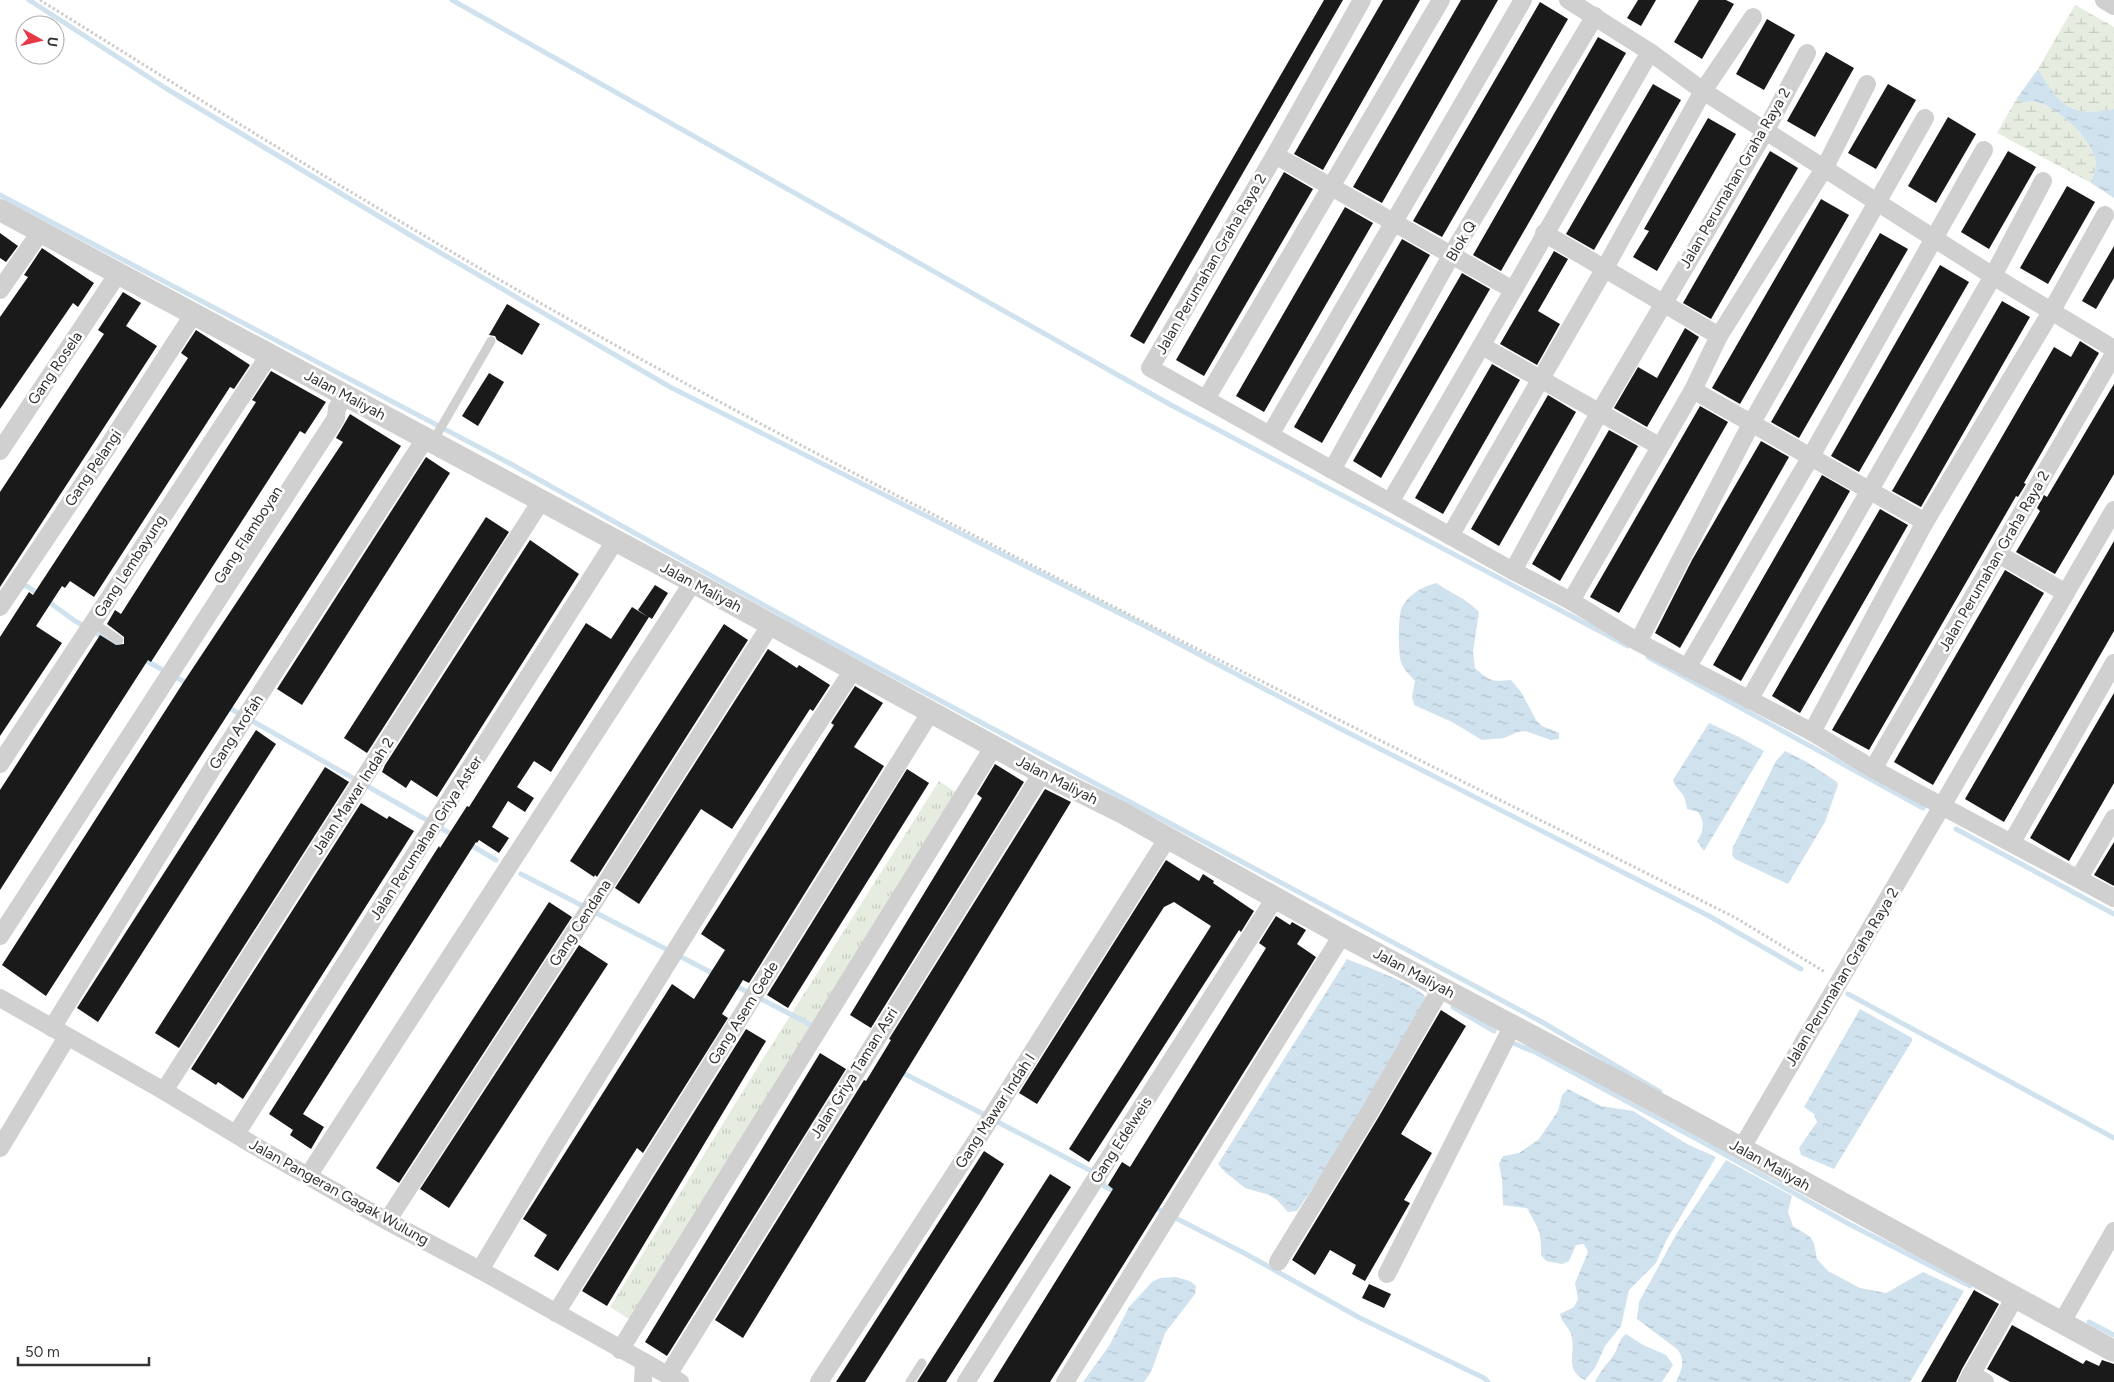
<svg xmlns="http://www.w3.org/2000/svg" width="2114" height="1382" viewBox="0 0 2114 1382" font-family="Figtree,sans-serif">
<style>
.grass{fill:url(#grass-tufts)}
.wetland{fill:url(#wetland-marsh)}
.water{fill:url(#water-ripples)}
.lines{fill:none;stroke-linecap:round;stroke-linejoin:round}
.stream{stroke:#cfe2ee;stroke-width:5}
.building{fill:#1a1a1a}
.path{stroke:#cdcdcd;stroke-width:3;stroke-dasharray:2.5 2.5;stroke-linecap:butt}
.service{stroke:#d0d0d0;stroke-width:9}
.minor{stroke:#d0d0d0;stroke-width:18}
.tertiary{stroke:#d0d0d0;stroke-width:22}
.labels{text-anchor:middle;stroke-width:5;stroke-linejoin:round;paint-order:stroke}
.street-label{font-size:15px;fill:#333;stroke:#fff}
</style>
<defs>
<pattern id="grass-tufts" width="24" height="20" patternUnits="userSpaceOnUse" patternTransform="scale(1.25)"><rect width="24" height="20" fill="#e6ecdf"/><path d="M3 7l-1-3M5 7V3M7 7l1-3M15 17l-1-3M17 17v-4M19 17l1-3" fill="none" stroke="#c6cbc0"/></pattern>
<pattern id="wetland-marsh" width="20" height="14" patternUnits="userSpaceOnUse" patternTransform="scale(1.25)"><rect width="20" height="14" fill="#e6ecdf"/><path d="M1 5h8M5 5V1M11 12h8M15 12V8" fill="none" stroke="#c6cbc0"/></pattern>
<pattern id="water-ripples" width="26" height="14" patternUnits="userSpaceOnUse" patternTransform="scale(1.25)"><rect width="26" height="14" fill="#cfe2ee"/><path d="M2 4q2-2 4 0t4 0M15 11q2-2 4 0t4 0" fill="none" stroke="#b2c2cd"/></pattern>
</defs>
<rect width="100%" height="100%" fill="#fff"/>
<path class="grass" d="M939 781 957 793 632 1321 610 1307 764 1057Z"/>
<g class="wetland">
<path d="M2075 5 2114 27V109C2069 118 2060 105 2038 69Z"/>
<path d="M2017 98 2022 103C2027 102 2032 101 2037 102 2058 107 2096 142 2096 165 2096 170 2092 178 2091 183L1997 133Z"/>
</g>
<g class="water">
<path d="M2038 69C2060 105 2069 118 2114 109V198L2091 183C2092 178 2096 170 2096 165 2096 142 2058 107 2037 102 2032 101 2027 102 2022 103L2017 98Z"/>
<path d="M1436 583C1451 593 1467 599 1479 612L1473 652 1475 668C1489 681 1492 682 1511 680L1521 692 1536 720 1542 726 1559 733V739L1551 740 1525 731 1518 732 1504 738 1482 740 1452 722 1414 705 1412 697 1415 681C1410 675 1403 669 1401 662 1398 653 1398 615 1402 607 1409 594 1422 587 1436 583Z"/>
<path d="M1709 723 1741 738 1764 751 1704 851 1697 841C1704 832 1705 821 1698 812L1687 809C1685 789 1677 793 1673 780Z"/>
<path d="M1785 751 1807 762 1837 782 1838 785 1825 822 1788 884 1735 859 1732 855 1733 847 1776 761Z"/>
<path d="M1347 959C1363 966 1420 985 1427 999L1329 1163 1297 1211 1288 1212 1277 1200 1269 1195 1245 1188 1225 1172 1218 1164Z"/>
<path d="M1860 1009 1912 1038V1041L1834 1169 1801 1155 1799 1148 1817 1122 1814 1114 1804 1107Z"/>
<path d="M1568 1089 1601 1106 1633 1111 1687 1144 1716 1157 1666 1241 1656 1263 1629 1290 1621 1326 1605 1346 1595 1368 1585 1380C1563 1370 1577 1352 1571 1334 1568 1326 1562 1323 1560 1314L1574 1307 1578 1299 1575 1283 1588 1252 1584 1244 1576 1245 1569 1261 1562 1264 1546 1261 1541 1255C1542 1232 1538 1228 1527 1208L1503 1205 1502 1179 1499 1164 1503 1156 1519 1153 1539 1139 1558 1111 1562 1095Z"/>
<path d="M1726 1160 1792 1196 1788 1212 1793 1226 1809 1236 1814 1243 1817 1259 1828 1271 1860 1288 1886 1293 1923 1272 1964 1291 1910 1382H1676C1682 1370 1686 1360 1677 1349L1637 1319 1639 1302 1677 1233Z"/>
<path d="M1176 1277 1190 1281 1196 1286 1195 1294 1165 1333 1151 1372 1144 1382H1083L1109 1346 1129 1307 1152 1282 1160 1278Z"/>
<path d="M1626 1334 1643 1345 1666 1355 1673 1365 1662 1382H1595C1600 1370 1610 1362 1616 1351 1619 1344 1619 1340 1626 1334Z"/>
</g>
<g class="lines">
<g class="stream">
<path d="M29 0 167 89 410 235 670 387 1149 628 1335 726 1709 916 1801 969"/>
<path d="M452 0 1171 405 1628 646"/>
<path d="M0 195 509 463 823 638 1542 1022 1660 1092"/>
<path d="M19 586H27L75 621 123 648"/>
<path d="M1648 657 1923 808"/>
<path d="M143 659 188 684"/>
<path d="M226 706 455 836"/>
<path d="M1956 829 2114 914"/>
<path d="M469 844 496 860"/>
<path d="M521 874 716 975"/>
<path d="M734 985 811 1025"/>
<path d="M1848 994 2114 1138"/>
<path d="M1453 1007 1494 1031"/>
<path d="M1513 1043 1537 1053 1708 1145 1849 1224 1970 1286"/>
<path d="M899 1071 987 1116"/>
<path d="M994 1120 1095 1173"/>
<path d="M1103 1177 1104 1186 1117 1193"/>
<path d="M1152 1206 1244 1253 1360 1318 1484 1378 1488 1382"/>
<path d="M2089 1322 2114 1335"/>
</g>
</g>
<g class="building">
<path d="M1324 0H1343L1144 344 1130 336Z"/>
<path d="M1383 0H1420L1323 170 1294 154Z"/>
<path d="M1461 0H1498L1382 203 1353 187Z"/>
<path d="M1638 0H1656L1641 26 1627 18Z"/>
<path d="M1699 0H1726L1734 4 1702 59 1674 42Z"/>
<path d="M1540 2 1568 19 1442 237 1413 221Z"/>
<path d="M1767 19 1795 35 1764 90 1736 74Z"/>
<path d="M1598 37 1626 53 1501 271 1473 255Z"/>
<path d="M1826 52 1854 68 1815 137 1787 121Z"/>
<path d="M1653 84 1681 100 1594 250 1566 234Z"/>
<path d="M1888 84 1916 100 1876 169 1848 153Z"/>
<path d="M1948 117 1976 134 1936 203 1908 186Z"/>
<path d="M1708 118 1736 134 1657 271 1633 257 1649 231 1644 229Z"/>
<path d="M1770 151 1798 168 1711 319 1683 303Z"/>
<path d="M2008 151 2036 167 1989 249 1961 232Z"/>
<path d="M1284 172 1313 189 1204 376 1176 360Z"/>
<path d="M2067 186 2095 202 2048 284 2020 268Z"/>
<path d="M1821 199 1849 215 1740 404 1712 388Z"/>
<path d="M1345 207 1373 223 1264 412 1236 396Z"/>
<path d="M0 233 18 246 6 262 0 258Z"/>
<path d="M1880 233 1908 249 1799 438 1771 422Z"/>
<path d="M1402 239 1430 255 1322 443 1294 427Z"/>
<path d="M2114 246V278L2096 309 2082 301Z"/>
<path d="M42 248 94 283 78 307 73 303 0 409V317L28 277 24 275Z"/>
<path d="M1554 251 1568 259 1538 311 1560 324 1537 365 1500 344Z"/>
<path d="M1940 265 1969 282 1859 472 1831 456Z"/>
<path d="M1462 273 1490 289 1381 478 1353 461Z"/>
<path d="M123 292 141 303 126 326 157 346 0 587V492L104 334 98 330Z"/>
<path d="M2002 301 2030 317 1921 507 1892 491Z"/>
<path d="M507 304 540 324 522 355 497 340 495 336 489 335Z"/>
<path d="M1685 328 1699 337 1647 427 1614 408 1638 367 1657 378Z"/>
<path d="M196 330 250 365 234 389 230 387 94 597 70 581 65 588 62 586 36 626 62 643 0 736V637L29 592 33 595 188 358 181 353Z"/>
<path d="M2080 341 2099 353 2024 483 2026 484 2018 497 2016 496 2015 498 1869 750 1832 730 2054 347 2071 357Z"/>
<path d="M1492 364 1520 380 1443 514 1415 498Z"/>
<path d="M271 371 326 402 305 434 300 431 151 662 148 660 0 890V790L100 635 116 645 124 644V637L107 624 115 610 121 614 128 603 256 402 252 400Z"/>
<path d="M489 373 504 382 478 426 462 416Z"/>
<path d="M2114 384V474L2055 574 2016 552 2040 511 2037 508 2044 495 2047 497Z"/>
<path d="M1548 395 1576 412 1499 546 1471 529Z"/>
<path d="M1700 406 1728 422 1619 613 1590 597Z"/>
<path d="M350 414 401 446 46 996 2 965 183 683 343 442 336 438Z"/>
<path d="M1609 430 1638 446 1560 581 1532 564Z"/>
<path d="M1761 441 1789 457 1680 648 1655 633 1692 560Z"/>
<path d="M426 457 450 473 302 705 277 689Z"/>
<path d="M1822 475 1850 491 1741 681 1713 665Z"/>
<path d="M1880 509 1908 525 1800 713 1772 696Z"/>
<path d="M486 517 509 532 367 753 344 738Z"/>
<path d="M530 540 579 574 437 797 411 780 406 788 382 772 385 765Z"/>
<path d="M2114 541V631L2004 822 1965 799Z"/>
<path d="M2005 570 2044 593 1933 785 1894 762Z"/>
<path d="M655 585 668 593 652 619 649 617 551 772 534 761 517 787 534 798 525 812 508 801 492 827 509 838 499 853 479 840 477 843 476 842 303 1114 324 1127 311 1149 290 1135 293 1130 269 1114 432 857 439 846 440 848 467 806 469 807 586 623 611 639 632 607 648 617 638 610Z"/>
<path d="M724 624 748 640 597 877 595 875 594 877 570 861Z"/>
<path d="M768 649 797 668 799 665 830 685 813 711 810 709 732 829 701 809 639 904 615 888Z"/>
<path d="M855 686 883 703 854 747 884 766 749 983 743 980 722 1014 728 1018 643 1153 637 1148 558 1271 534 1256 547 1235 523 1219 672 984 694 999 725 950 701 934 834 725 831 723Z"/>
<path d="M2114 693V783L2069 861 2030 838Z"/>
<path d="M256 730 276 744 98 1022 77 1008Z"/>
<path d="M995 764 1024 782 871 1028 850 1015 982 798 977 794Z"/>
<path d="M325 767 349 782 179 1048 155 1033Z"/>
<path d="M907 769 929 783 788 1008 767 995Z"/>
<path d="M1045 789 1071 802 743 1338 715 1320 864 1080 866 1081 891 1040 889 1039Z"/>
<path d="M361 803 387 819 389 816 414 831 243 1099 218 1082 216 1085 191 1069Z"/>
<path d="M2114 842V886L2094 875Z"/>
<path d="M1166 860 1199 881 1203 874 1214 881 1213 883 1254 911 1241 932 1239 930 1089 1162 1069 1149 1211 926 1174 902 1164 907 1037 1104 1019 1093Z"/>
<path d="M549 902 572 917 399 1183 376 1168Z"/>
<path d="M1276 916 1290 925 1292 922 1306 930 1297 944 1316 957 1050 1382H993L1113 1189 1108 1185 1122 1162 1130 1167 1266 948 1259 943Z"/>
<path d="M579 945 608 964 449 1208 420 1189Z"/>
<path d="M1441 1010 1466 1026 1401 1134 1432 1153 1404 1200 1410 1203 1365 1281 1352 1274 1356 1265 1330 1250 1315 1275 1292 1260 1378 1118Z"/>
<path d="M746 1029 766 1041 607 1306 582 1291Z"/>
<path d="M820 1053 846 1069 667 1356 645 1342Z"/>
<path d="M984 1151 1004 1164 979 1204 865 1382H836Z"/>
<path d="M1050 1174 1071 1187 1054 1213 946 1382H917Z"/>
<path d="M1369 1284 1391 1294 1384 1308 1362 1298Z"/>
<path d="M1974 1290 1999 1304 1962 1369 1956 1382H1921Z"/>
<path d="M2012 1325 2083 1364 2086 1360 2099 1366 2102 1360 2114 1364V1382H2010L1987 1369Z"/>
</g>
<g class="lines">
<path class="path" d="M40 0C240 125 440 250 648 363 1005 558 1372 735 1736 918L1825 972"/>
<g class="service">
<path d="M432 443 491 341"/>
<path d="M93 623 119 640"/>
<path d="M910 1382 922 1363"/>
</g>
<g class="minor">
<path d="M1362 0 1275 155 1150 368 1513 571 1571 601 1638 642 1812 732 1873 769 1942 806 2114 510"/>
<path d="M1568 0 1650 52 1703 91 1993 276 2114 349"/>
<path d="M2104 0 2114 6"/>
<path d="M1275 155 1513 290"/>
<path d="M1544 233 1719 336"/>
<path d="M0 290 41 231"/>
<path d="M1482 346 1659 446"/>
<path d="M1693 390 1925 522"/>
<path d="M1206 399 1441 0"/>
<path d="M1270 435 1523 0"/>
<path d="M0 451 117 275"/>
<path d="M1332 470 1452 254 1595 16"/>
<path d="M1390 502C1479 353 1563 201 1650 52"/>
<path d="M1450 536 1605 268 1703 91 1753 17"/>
<path d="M1998 554 2066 593"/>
<path d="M1513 571 1599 413 1766 130 1807 53"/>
<path d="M1571 601 1693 390 1719 336 1825 167 1867 84"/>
<path d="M0 607 105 451 193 315"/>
<path d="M1638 642 1751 424 1925 118"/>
<path d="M1687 668 1810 458 1984 150"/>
<path d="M1749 700 1993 276 2043 181"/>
<path d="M1812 732 1925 522 2051 312 2105 215"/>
<path d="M0 764 269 355"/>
<path d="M1873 769 2114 354"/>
<path d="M2012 842 2114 663"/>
<path d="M2079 878 2114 818"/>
<path d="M0 936 336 418 337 408 345 395"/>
<path d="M0 998 164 1091 255 1146 387 1221 480 1270 680 1382"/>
<path d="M52 1028 215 764 425 439"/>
<path d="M164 1091 541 501"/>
<path d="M236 1134 615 541"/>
<path d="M0 1148 67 1037"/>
<path d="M1741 1149 1942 806 2114 898"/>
<path d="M308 1176 693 582"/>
<path d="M387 1221 585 916 771 624"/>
<path d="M1278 1262 1369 1113 1442 987"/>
<path d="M480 1270 554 1146 792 763 853 670"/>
<path d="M1387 1274 1513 1025"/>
<path d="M556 1313 930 713"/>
<path d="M2062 1322 2114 1231"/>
<path d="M620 1350 994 746"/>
<path d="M1971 1374 1985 1382"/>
<path d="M668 1375 1042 773"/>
<path d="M643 1382 644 1362"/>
<path d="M819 1382 987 1124 1167 839"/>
<path d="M966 1382 1275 898"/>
<path d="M1065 1382 1342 935"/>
<path d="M1967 1382 2015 1297"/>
</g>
<path class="tertiary" d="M0 210 693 582 1042 773 1121 812 1342 935 1673 1111 2114 1351"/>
</g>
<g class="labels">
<g class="street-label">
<text transform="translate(1735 178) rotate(-60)" y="5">Jalan Perumahan Graha Raya 2</text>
<text transform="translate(1461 241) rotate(-60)" y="5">Blok Q</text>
<text transform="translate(1211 264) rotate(-60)" y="5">Jalan Perumahan Graha Raya 2</text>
<text transform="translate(55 368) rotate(-56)" y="5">Gang Rosela</text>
<text transform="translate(345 395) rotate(28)" y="5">Jalan Maliyah</text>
<text transform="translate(93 468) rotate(-56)" y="5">Gang Pelangi</text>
<text transform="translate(248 535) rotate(-57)" y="5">Gang Flamboyan</text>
<text transform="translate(1994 561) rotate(-60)" y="5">Jalan Perumahan Graha Raya 2</text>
<text transform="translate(130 566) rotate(-57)" y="5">Gang Lembayung</text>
<text transform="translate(701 587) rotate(28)" y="5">Jalan Maliyah</text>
<text transform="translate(236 732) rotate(-57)" y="5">Gang Arofah</text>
<text transform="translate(1057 780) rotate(27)" y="5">Jalan Maliyah</text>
<text transform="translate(353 796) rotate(-57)" y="5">Jalan Mawar Indah 2</text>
<text transform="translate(426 838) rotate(-57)" y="5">Jalan Perumahan Griya Aster</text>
<text transform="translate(580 923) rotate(-57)" y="5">Gang Cendana</text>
<text transform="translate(1414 973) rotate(28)" y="5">Jalan Maliyah</text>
<text transform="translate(1842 977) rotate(-59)" y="5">Jalan Perumahan Graha Raya 2</text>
<text transform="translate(743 1013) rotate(-58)" y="5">Gang Asem Gede</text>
<text transform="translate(854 1073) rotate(-58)" y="5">Jalan Griya Taman Asri</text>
<text transform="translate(995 1111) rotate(-57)" y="5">Gang Mawar Indah I</text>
<text transform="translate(1121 1140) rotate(-57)" y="5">Gang Edelweis</text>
<text transform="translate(1770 1165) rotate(29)" y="5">Jalan Maliyah</text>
<text transform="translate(339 1192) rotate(29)" y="5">Jalan Pangeran Gagak Wulung</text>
</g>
</g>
<g transform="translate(40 40) rotate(98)"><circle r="24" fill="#ffffff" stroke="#adadad"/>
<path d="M0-4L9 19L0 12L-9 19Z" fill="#e63946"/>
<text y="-8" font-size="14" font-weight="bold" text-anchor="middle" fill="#333333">U</text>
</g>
<path d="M18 1357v8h131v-8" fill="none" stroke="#333333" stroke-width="2.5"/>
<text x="25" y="1357" font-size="15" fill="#333333" stroke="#ffffff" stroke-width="4" paint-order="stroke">50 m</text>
</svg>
